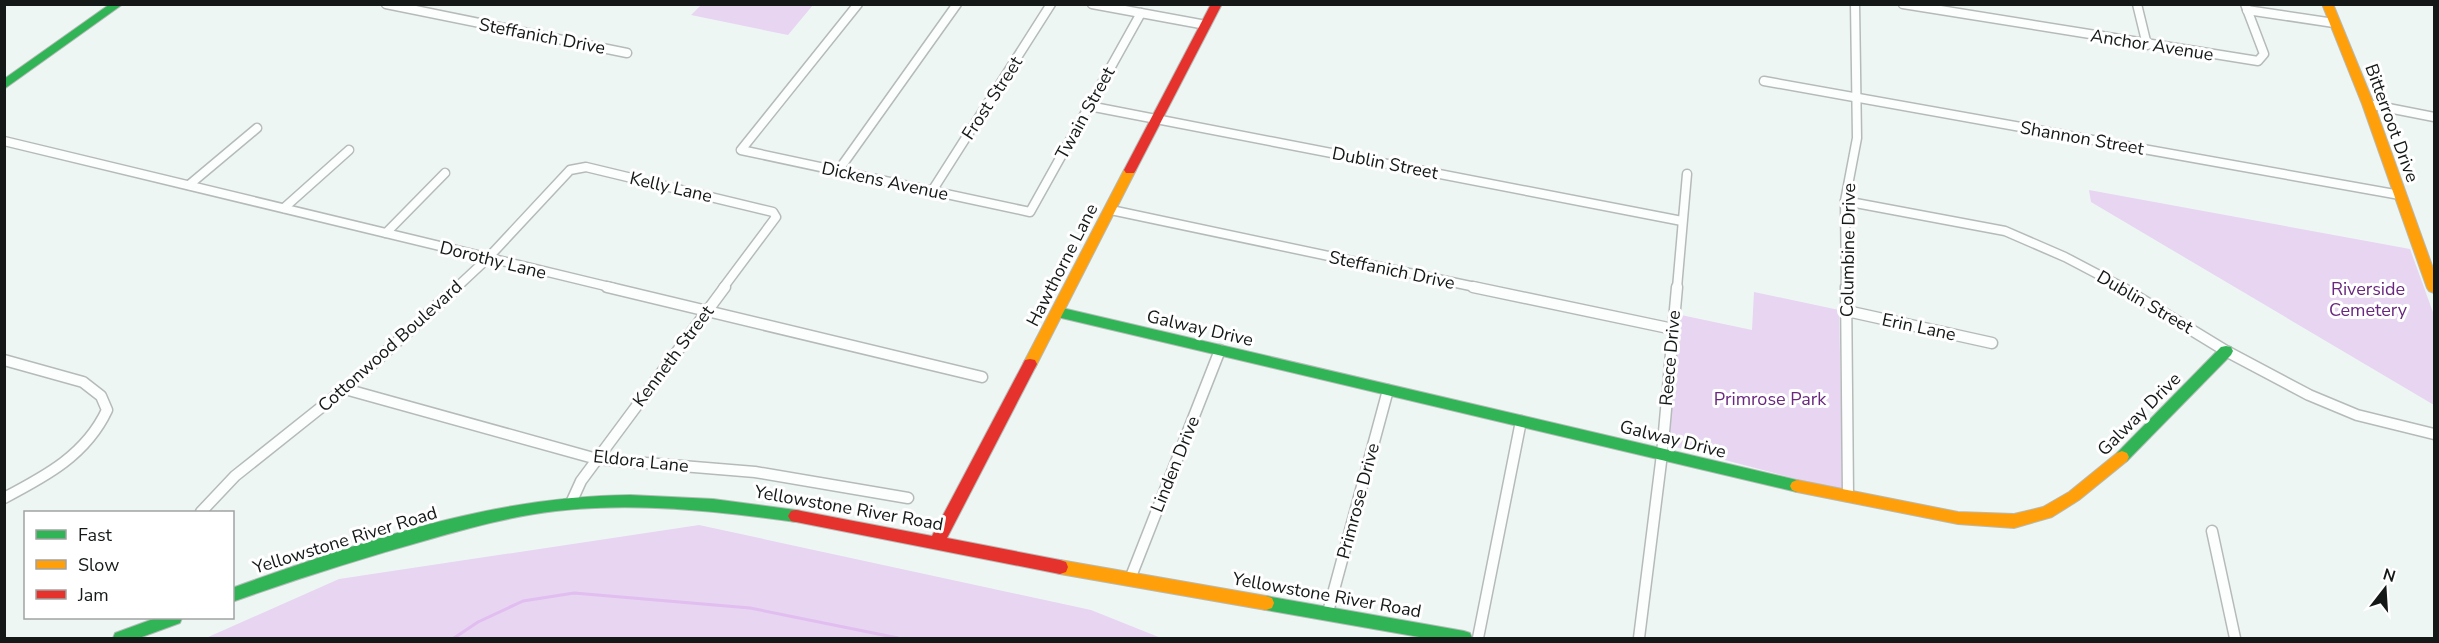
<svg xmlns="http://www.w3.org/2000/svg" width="2439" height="643" viewBox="0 0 2439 643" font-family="'Nunito Sans',sans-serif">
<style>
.green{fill:#e7d5f2}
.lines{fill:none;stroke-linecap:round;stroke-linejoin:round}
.stream{stroke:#e1bdf0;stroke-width:3}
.street-far1-casing{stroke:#b5bbb9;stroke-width:11}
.street-casing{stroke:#b5bbb9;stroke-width:13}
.fast-casing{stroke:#b5bbb9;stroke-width:2}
.slow-casing{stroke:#b5bbb9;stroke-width:2}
.jam-casing{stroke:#b5bbb9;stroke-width:2}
.street-far1{stroke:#fcfefd;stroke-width:8}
.street{stroke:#fcfefd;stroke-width:10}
.fast{fill:#30b455;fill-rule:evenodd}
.slow{fill:#ff9f0a;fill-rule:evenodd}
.jam{fill:#e5322d;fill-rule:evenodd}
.labels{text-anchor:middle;stroke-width:6;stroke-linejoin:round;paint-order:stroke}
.street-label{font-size:18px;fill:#141917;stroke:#fff}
.park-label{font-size:18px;fill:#69287e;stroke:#fff}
</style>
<rect width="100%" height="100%" fill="#eef6f4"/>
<g class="green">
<path d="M701 5V4L813 5 788 35 691 15Z"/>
<path d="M2089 190 2410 249 2434 315V405L2091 202Z"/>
<path d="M1754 292 1839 310 1843 491 1668 445 1681 315 1752 330Z"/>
<path d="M699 525 1091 610 1161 638H206L339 579Z"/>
</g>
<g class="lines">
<path class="stream" d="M454 638 478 622 523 601 574 593 750 608 898 638"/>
<defs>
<g id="street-far1">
<path d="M386 4 627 53"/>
<path d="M858 4 741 150 1030 212 1141 13"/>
<path d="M1092 4 1206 25"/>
<path d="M1903 4 2258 61 2264 54 2245 4"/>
<path d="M2137 4 2147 45"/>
<path d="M2247 10 2334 23"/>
<path d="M1764 81 2400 195"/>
<path d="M2368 104 2434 117"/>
<path d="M1089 106 1682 221"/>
<path d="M4 141 614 288"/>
<path d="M838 171 957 4"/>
<path d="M189 185 257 128"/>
<path d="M932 191 1051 4"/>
<path d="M1845 201 2005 231 2065 257 2124 288"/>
<path d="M284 208 349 150"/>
<path d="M1111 210 1480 288"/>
<path d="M386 233 445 173"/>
<path d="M456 288 487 259 570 170 586 167 773 212 776 217 723 288"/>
<path d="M1677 288 1687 174"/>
<path d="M1846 288 1845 201 1857 138 1855 4"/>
</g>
<g id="street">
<path d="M607 287 982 377"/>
<path d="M1473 287 1673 329"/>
<path d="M1846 287 1848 496"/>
<path d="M2121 287 2226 351 2309 395 2357 415 2434 434"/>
<path d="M1847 311 1992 343"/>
<path d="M4 360 83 382 101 396 107 410C86 455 46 476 4 498"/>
<path d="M345 389 597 459 755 472 908 498"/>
<path d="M571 503 581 481 725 287"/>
<path d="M201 512 235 476 353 382 457 287"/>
<path d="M2212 531 2235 638"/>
<path d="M1130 579 1220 350"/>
<path d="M1328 612 1388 390"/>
<path d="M1478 638 1521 421"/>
<path d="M1639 638 1662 454 1677 287"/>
</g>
<g id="fast">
<path d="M110 4H123L4 89V79Z"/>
<path d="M1058 307 1797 480 1802 482 1804 486 1802 490 1797 492 1053 316 1051 312 1053 308Z"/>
<path d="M2226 346 2231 347 2233 351 2231 355 2127 461 2122 463 2117 461 2115 457 2117 453 2221 347Z"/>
<path d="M630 495 713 499 796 510 801 511 804 516 801 521 796 522C717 511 636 502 556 511 512 516 470 528 427 540 362 558 297 579 232 602V588C360 542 493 496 630 495Z"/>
<path d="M1266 596 1464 631 1470 633 1472 638H1425L1266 610 1260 608 1258 603 1260 598Z"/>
<path d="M156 618H182L180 623 139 638H113L115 633Z"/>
</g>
<g id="slow">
<path d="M2322 4H2333L2374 104 2434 271V293L2429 291 2427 288 2362 104Z"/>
<path d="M1130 166 1136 170 1037 364 1035 368H1025L1023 364 1124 170Z"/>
<path d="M2122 451 2127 453 2129 457 2127 461 2079 500 2052 517 2014 528 1958 524 1797 492 1792 490 1790 486 1792 482 1797 480 1958 512 2014 514 2043 507 2069 492 2117 453Z"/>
<path d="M1060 560 1266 596 1272 598 1274 603 1272 608 1266 610 1060 574 1054 572 1052 567 1054 562Z"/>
</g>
<g id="jam">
<path d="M1211 4H1222L1136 170 1134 173H1126L1124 170Z"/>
<path d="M1030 359 1035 360 1037 364 947 538 1060 560 1066 562 1068 567 1066 572 1060 574 791 521 788 516 791 511 796 510 932 536 1025 360Z"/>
</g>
</defs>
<use href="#street-far1" class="street-far1-casing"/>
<use href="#street" class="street-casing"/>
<use href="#fast" class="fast-casing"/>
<use href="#slow" class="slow-casing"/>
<use href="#jam" class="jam-casing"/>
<use href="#street-far1" class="street-far1"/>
<use href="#street" class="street"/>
<use href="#fast" class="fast"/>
<use href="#slow" class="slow"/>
<use href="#jam" class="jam"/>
</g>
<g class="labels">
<g class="street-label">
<text transform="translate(542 36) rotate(11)" y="6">Steffanich Drive</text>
<text transform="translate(2152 45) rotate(9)" y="6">Anchor Avenue</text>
<text transform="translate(992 98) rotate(-57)" y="6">Frost Street</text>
<text transform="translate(1085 113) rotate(-61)" y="6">Twain Street</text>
<text transform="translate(2392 123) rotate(70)" y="6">Bitterroot Drive</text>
<text transform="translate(2082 138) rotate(10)" y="6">Shannon Street</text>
<text transform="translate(1385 163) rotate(11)" y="6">Dublin Street</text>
<text transform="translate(885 181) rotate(12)" y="6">Dickens Avenue</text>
<text transform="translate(671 187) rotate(13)" y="6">Kelly Lane</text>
<text transform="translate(1848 250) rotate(-89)" y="6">Columbine Drive</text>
<text transform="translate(493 260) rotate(14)" y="6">Dorothy Lane</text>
<text transform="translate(1062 265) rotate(-63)" y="6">Hawthorne Lane</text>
<text transform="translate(1392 270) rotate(12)" y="6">Steffanich Drive</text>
<text transform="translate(2145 302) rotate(30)" y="6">Dublin Street</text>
<text transform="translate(1919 327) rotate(12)" y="6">Erin Lane</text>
<text transform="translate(1200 328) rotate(13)" y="6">Galway Drive</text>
<text transform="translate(390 346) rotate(-42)" y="6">Cottonwood Boulevard</text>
<text transform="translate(673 356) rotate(-53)" y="6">Kenneth Street</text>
<text transform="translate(1670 358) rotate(-85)" y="6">Reece Drive</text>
<text transform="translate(2139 414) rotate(-45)" y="6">Galway Drive</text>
<text transform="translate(1673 439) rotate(14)" y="6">Galway Drive</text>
<text transform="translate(641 461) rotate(6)" y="6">Eldora Lane</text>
<text transform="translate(1175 464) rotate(-68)" y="6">Linden Drive</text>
<text transform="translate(1358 501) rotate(-75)" y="6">Primrose Drive</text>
<text transform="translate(849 508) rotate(10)" y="6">Yellowstone River Road</text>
<text transform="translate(345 540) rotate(-17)" y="6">Yellowstone River Road</text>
<text transform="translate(1327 595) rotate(10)" y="6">Yellowstone River Road</text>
</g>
<g class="park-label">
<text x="2368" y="295">Riverside<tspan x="2368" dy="21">Cemetery</tspan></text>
<text x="1770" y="405">Primrose Park</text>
</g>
</g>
<rect width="2439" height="643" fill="none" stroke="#141917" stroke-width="12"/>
<rect x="24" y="511" width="210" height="108" fill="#ffffff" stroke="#a1a3a2" stroke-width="1.5"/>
<rect x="36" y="530" width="30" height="9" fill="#30b455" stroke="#a1a3a2" stroke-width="1.5"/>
<text x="78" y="541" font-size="18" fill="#141917">Fast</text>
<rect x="36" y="560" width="30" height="9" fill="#ff9f0a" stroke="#a1a3a2" stroke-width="1.5"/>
<text x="78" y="571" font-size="18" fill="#141917">Slow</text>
<rect x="36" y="590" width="30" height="9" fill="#e5322d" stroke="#a1a3a2" stroke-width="1.5"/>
<text x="78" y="601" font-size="18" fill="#141917">Jam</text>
<g transform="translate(2385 589) rotate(17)" stroke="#ffffff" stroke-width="4.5" paint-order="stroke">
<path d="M0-4.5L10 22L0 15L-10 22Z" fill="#141917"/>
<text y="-9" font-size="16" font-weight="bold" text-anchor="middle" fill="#141917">N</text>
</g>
</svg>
